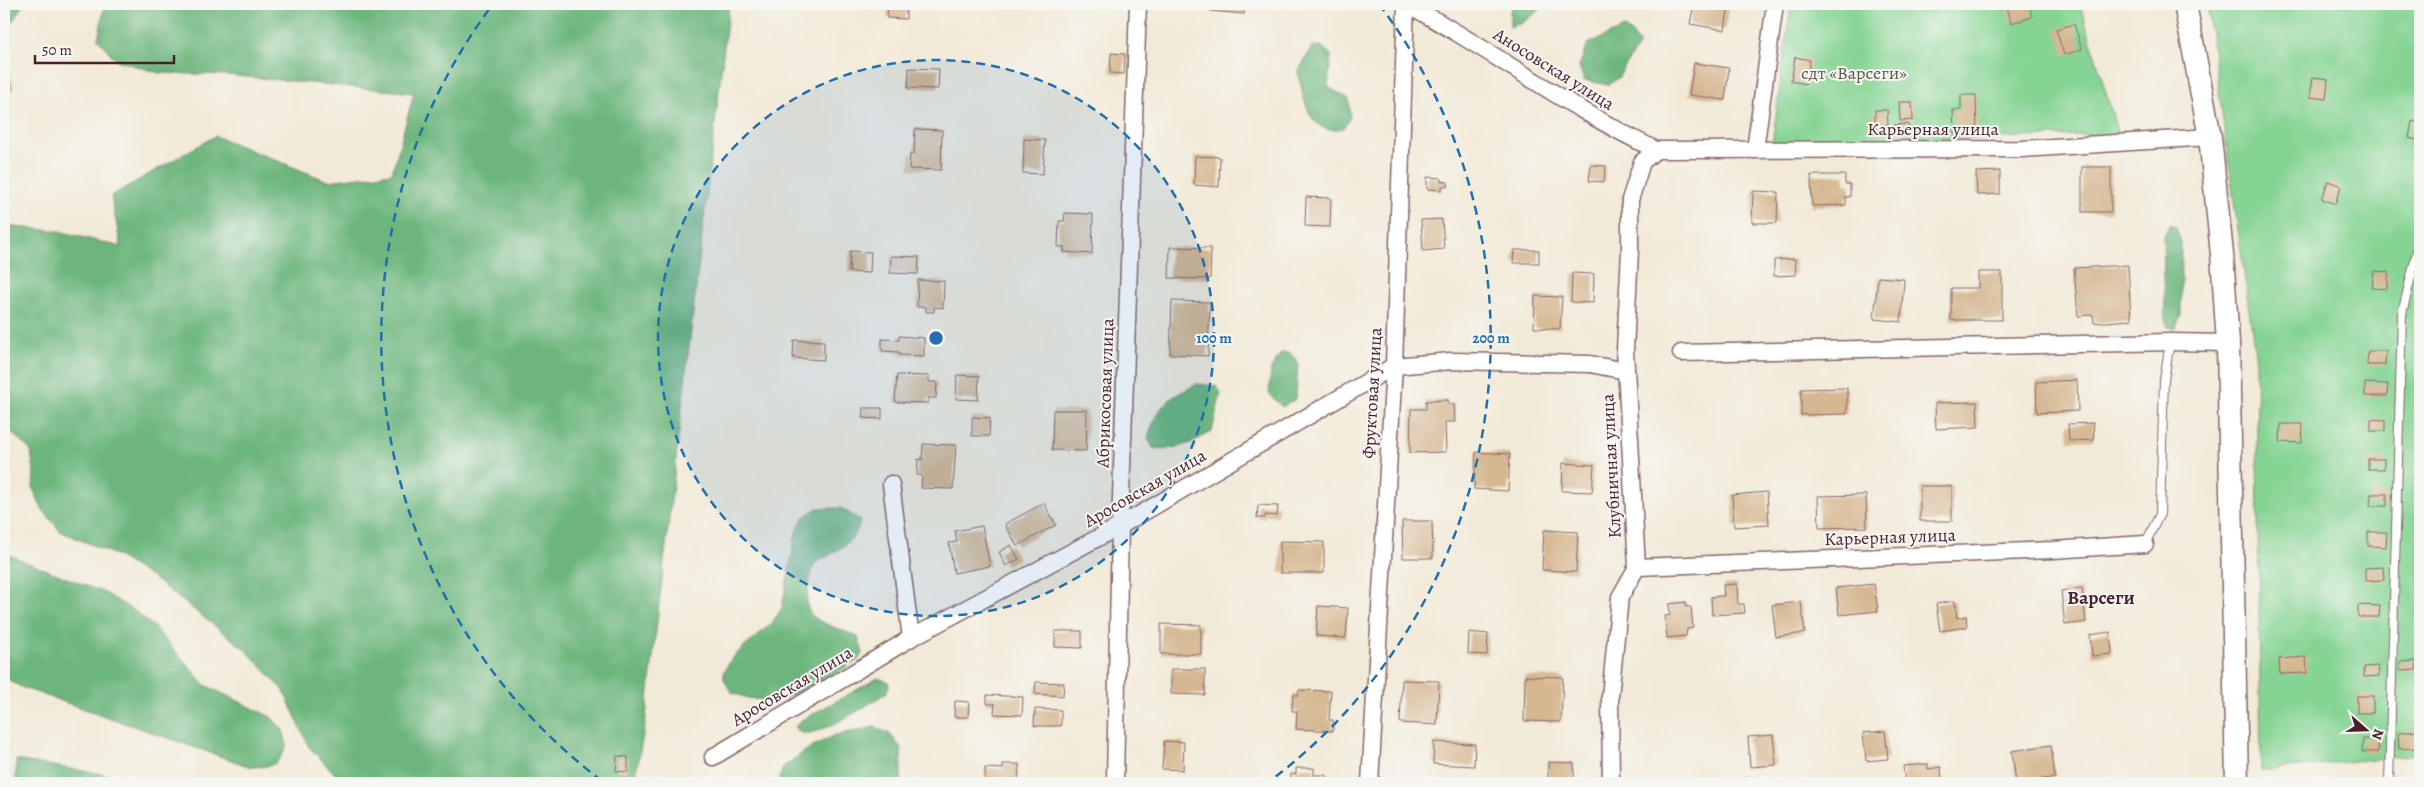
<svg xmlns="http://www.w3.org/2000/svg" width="2424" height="787" viewBox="0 0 2424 787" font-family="Alegreya,serif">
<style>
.green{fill:#85d493;stroke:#687a5f}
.forest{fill:#6cb67d;stroke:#5b6a54}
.building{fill:#d5b791}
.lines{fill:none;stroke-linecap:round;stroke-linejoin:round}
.lane-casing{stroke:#856668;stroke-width:10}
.street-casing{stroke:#856668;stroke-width:19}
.secondary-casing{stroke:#856668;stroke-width:25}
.lane{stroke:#fff;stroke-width:8}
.street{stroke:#fff;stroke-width:16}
.secondary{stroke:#fff;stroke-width:22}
.ring{fill:none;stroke:#1f6fb2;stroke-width:2.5;stroke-dasharray:9 6}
.labels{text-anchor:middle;stroke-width:4;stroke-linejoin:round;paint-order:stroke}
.street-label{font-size:18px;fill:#4a1f2b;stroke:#f6f6f2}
.park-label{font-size:18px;fill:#5c554a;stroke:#f6f6f2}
.neighbourhood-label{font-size:19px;font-weight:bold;fill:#4a1f2b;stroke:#f6f6f2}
.centre{fill:#1f6fb2;stroke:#f6f6f2;stroke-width:2.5}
.ring-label{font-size:15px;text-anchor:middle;font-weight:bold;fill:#1f6fb2;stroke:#f6f6f2;stroke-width:4;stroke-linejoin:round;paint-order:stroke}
</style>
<rect width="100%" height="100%" fill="#f6f6f2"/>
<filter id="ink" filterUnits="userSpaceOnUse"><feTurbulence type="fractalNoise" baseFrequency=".02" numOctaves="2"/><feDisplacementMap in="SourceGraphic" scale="10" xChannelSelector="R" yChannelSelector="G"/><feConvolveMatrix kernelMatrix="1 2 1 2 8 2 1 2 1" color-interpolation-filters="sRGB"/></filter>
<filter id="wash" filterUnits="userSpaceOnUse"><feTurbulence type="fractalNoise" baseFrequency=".0096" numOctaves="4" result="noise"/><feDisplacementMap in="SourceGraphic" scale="20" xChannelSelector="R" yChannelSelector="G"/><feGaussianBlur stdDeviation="1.12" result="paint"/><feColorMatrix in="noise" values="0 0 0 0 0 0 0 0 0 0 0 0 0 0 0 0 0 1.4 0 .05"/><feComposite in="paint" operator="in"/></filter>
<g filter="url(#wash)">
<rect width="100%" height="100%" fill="#f2ead8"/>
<g class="green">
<path d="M1791 4H2080L2118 134 1772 145Z"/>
<path d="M2207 4H2420V754L2261 771 2256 361Z"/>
</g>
<g class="forest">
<path d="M4 4H24L13 21 4 23Z"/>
<path d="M105 4H729L645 725 634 783H350L335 774 309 747 284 691 246 650 153 578 118 556 60 531 43 510 33 489 34 471 31 451 11 432H4V226L58 231 121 247 111 196 215 136 328 181 392 173 414 93 227 75 159 73 116 60 98 39Z"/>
<path d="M1514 4H1548L1522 23 1510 27V11Z"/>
<path d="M1624 28 1633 34 1639 44 1618 78 1608 85 1584 80 1579 66 1588 44Z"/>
<path d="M1321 46 1331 55 1328 87 1349 99 1350 117 1344 128C1308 138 1304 98 1298 72L1312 47Z"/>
<path d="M4 52 12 88 4 101Z"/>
<path d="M2170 224 2176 228 2181 242V316L2175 329 2168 327 2165 320 2163 237Z"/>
<path d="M1281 353H1290L1298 362 1296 399 1282 407 1269 394 1271 369Z"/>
<path d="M1197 384 1216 386 1221 393 1212 431C1193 443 1177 451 1153 448L1148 438C1159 403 1166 400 1197 384Z"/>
<path d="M817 508H841L860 520C858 543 831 553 814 564 798 623 808 615 858 637L863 653 858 660C828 678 791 705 754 699 746 698 738 695 731 692L724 679V671L733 657 772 623 782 608 796 532 803 518Z"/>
<path d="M4 553 105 593 136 612 155 628 205 685 271 717 283 730 287 745C277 767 274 766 251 767L21 687 4 677Z"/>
<path d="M878 678 888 682 889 686 886 693C873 701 803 750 795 727L800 721Z"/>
<path d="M875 727 890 734 901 748V783H778L783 767 811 747 835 735Z"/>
<path d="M16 760 158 783H16Z"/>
</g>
<g id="blocks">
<g class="building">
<path d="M888 4H906V19L887 18Z"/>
<path d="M1212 4H1245L1244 14 1211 11Z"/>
<path d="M1694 4H1729L1725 30 1690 24Z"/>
<path d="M2014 4H2029L2032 17 2011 23 2007 6Z"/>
<path d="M2074 24 2082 49 2064 55 2056 29Z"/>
<path d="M1111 53 1125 54 1124 74 1110 73Z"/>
<path d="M1795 57 1810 60 1806 84 1791 81Z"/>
<path d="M1694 63 1729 68 1725 100 1689 95Z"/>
<path d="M909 68 939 69 938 89 908 88Z"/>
<path d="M2313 77 2328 79 2326 99 2310 97Z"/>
<path d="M1961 95H1976L1977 132 1954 133 1953 110H1961Z"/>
<path d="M1899 102H1912L1913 120 1900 121Z"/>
<path d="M1875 110H1887L1888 125H1875Z"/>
<path d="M2412 121 2420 123V141L2409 138Z"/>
<path d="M1908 124V134H1895L1894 125Z"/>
<path d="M915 129 942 130 941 170 909 169 910 154H914Z"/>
<path d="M1024 139 1045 140 1043 174 1023 173Z"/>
<path d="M1195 156 1220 157 1219 187 1194 185Z"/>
<path d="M1591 165 1606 166 1604 182 1589 181Z"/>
<rect x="2082" y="167" width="29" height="45"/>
<path d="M2000 171V194L1977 195 1976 172Z"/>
<path d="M1811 175H1845V184H1850V197H1846V205L1812 206Z"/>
<path d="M1427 177 1441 178V181L1448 182V186H1442V190L1427 189Z"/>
<path d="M2328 181 2341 186 2335 204 2322 199Z"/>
<path d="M1753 191 1778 192 1777 223H1752Z"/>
<path d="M1306 197 1331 198 1330 227 1305 226Z"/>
<path d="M1065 213 1093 214 1092 254 1064 252V247H1058L1059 221H1064Z"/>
<path d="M1442 219 1444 249 1423 251 1421 220Z"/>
<path d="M1170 247 1211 248 1210 279 1169 278Z"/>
<path d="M1514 250H1539V263H1513Z"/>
<path d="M850 251 871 252 870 273 849 272Z"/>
<path d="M891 256 919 257 918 274 890 273Z"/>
<path d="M1795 259 1796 275 1774 276V260Z"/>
<path d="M2128 265 2131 320 2094 323 2093 315 2078 316 2074 268Z"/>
<path d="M2374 271 2389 272 2387 289 2372 288Z"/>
<path d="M1978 272H2002V320H1951V288H1978Z"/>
<path d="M1572 273 1594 274 1593 303 1571 302Z"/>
<path d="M1878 277 1904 279 1901 322 1874 319Z"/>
<path d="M918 280 944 281 943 308 934 307V312H926V307H917Z"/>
<path d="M1535 296 1562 297 1560 329 1534 328Z"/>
<path d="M1172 301 1210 302 1208 356 1170 354Z"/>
<path d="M899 336 924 338V356L899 355V352L882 351V339L899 340Z"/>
<path d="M794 340 824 341V360L793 358Z"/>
<path d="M2368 351H2386L2385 365H2367Z"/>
<path d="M897 375 929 376V382H937L936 398H928V403L895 402Z"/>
<path d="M957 375 979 376 978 400 956 399Z"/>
<path d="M2077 380 2078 411 2037 413 2036 382Z"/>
<path d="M2365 383 2388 384 2387 396H2365Z"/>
<path d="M1847 388V414L1801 415V389Z"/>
<path d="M1448 400V404H1454L1455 422H1445L1446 452 1410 453 1411 409H1426V401Z"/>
<path d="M1977 402 1978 427 1936 429 1935 403Z"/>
<path d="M863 408H882V419L862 418Z"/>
<path d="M1053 410H1087L1086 451 1052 450Z"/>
<path d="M972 417 990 418 989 436H972Z"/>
<path d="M2371 419 2385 420V431H2371Z"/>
<path d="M2093 423 2094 440 2069 441 2068 424Z"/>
<path d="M2281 424H2303L2302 443 2280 442Z"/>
<path d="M923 444 956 445 953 489 921 488 922 475H917L918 459 922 460Z"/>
<path d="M1476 452 1510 454 1508 491 1474 489Z"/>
<rect x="2368" y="459" width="16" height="10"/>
<path d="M1563 463 1594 465 1592 492 1562 491Z"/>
<path d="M2420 473V485H2414V474Z"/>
<rect x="1920" y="486" width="32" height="35"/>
<path d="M1767 492 1769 525 1734 527 1732 495Z"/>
<path d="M2371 494H2387V506H2370Z"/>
<path d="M1866 495 1867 527 1819 528 1818 496Z"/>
<path d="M1044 503 1056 525 1017 546 1005 524Z"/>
<path d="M1258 505 1278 506 1277 516 1265 515V518H1257Z"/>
<path d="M1402 521H1432L1433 558H1403Z"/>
<path d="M982 526 990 566 954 573 949 543 957 542 955 531Z"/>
<path d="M1544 530 1578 532 1576 572 1542 570Z"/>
<path d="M2368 532H2387L2386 547 2368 546Z"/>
<path d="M1280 541 1324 542V573H1280Z"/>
<path d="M1011 545 1019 559 1006 566 999 552Z"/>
<path d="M2383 567 2384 580 2365 581V568Z"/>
<path d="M1737 584 1738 604H1744L1745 613 1712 615 1711 597 1724 596 1723 585Z"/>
<path d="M1874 584 1878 611 1839 615 1836 588Z"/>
<path d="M2082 588 2086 622 2065 625 2061 591Z"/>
<path d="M1955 601 1957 618 1966 616 1967 627 1940 631 1936 604Z"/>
<path d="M1686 602V607H1691L1693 628 1687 629 1686 636 1667 638 1665 616 1670 615 1669 604Z"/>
<path d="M1801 602 1805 633 1776 637 1772 605Z"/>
<path d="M2358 605 2380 606 2379 617H2358Z"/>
<path d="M1318 606 1348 608 1346 638 1316 636Z"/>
<path d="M1161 624 1201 625V654H1161Z"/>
<path d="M1055 631H1082V648L1055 647Z"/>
<path d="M1469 632 1488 634 1487 655 1468 654Z"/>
<path d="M2110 632 2112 654 2092 656 2090 635Z"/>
<path d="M2306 657 2307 673 2280 674 2279 659Z"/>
<path d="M2416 661 2417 670 2400 671V662Z"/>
<path d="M2378 666 2379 676 2364 677V667Z"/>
<path d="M1171 669H1205V695L1171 694Z"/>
<path d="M1525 676 1563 677 1561 722 1524 721Z"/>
<path d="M1402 680 1439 681 1437 725 1400 723Z"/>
<path d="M1036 682 1064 683 1063 696 1035 694Z"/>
<path d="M1299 690 1331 691 1329 720H1333V731L1296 729 1297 711H1292L1293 695H1298Z"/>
<path d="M987 695 1023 697 1022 715 994 714 995 704H987Z"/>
<rect x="2357" y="696" width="16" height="17"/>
<path d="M955 701 969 702 968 717H954Z"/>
<path d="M1035 709 1061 710V726H1034Z"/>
<path d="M1885 731 1888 759 1866 761 1863 733Z"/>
<path d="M2418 731 2419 748 2399 749 2398 733Z"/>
<path d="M1773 735 1776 765 1750 767 1748 737Z"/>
<path d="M2363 739H2379L2378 752H2362Z"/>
<path d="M1164 741 1184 742 1183 770 1162 769Z"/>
<path d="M1434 742 1475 744 1474 766 1433 764Z"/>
<path d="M2051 745 2055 778 2042 779 2043 783H2016L2012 751Z"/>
<path d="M617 756 628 757V772L616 771Z"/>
<path d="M1548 762 1574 763V783H1548Z"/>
<path d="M1003 764H1019L1018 783H985V768L1003 769Z"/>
<path d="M1928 764V769L1941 767 1942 783H1905L1903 766Z"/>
<path d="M1296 768H1314V775H1326V783H1291V774H1296Z"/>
<path d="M1753 777 1754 783H1730V780Z"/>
</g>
</g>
</g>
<g filter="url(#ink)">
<use href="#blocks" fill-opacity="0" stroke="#856668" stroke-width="1"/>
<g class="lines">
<defs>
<g id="lane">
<path d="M2145 544 2160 514 2164 380 2170 342"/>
<path d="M2389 783 2402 314 2420 239"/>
</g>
<g id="street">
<path d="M1407 4C1491 50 1569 108 1656 150L2022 149 2210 137"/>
<path d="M1755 150 1775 4"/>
<path d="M1681 353 2170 342 2228 343"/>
<path d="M891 484 911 638"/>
<path d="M1637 567 2053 550 2145 544"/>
<path d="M713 757 911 638 1120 526 1394 366 1452 361 1590 364 1626 371"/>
<path d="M1115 783 1120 526 1138 4"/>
<path d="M1370 783 1394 366 1406 4"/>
<path d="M1611 783 1610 697 1620 597 1637 567 1625 350 1630 251V200L1642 162 1656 150"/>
</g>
<path id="secondary" d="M2185 4 2210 137 2222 254 2228 343 2237 783"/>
</defs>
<use href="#lane" class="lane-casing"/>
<use href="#street" class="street-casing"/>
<use href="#secondary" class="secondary-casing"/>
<use href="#lane" class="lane"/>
<use href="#street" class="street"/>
<use href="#secondary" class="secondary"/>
</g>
</g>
<circle cx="936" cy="338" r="278" fill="#1f6fb2" fill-opacity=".12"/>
<g class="ring">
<circle cx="936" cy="338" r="278"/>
<path d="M602 781A555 555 0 0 1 493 4M1379 4A555 555 0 0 1 1270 781"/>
</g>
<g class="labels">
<g class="street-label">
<text transform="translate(1554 69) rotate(32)" y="6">Аносовская улица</text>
<text x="1933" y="135">Карьерная улица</text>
<text transform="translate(1105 393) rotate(-88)" y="6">Абрикосовая улица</text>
<text transform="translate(1372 393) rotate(-87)" y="6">Фруктовая улица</text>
<text transform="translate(1611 466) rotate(-93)" y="6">Клубничная улица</text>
<text transform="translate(1145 488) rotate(-30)" y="6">Аросовская улица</text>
<text transform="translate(1890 537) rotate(-2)" y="6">Карьерная улица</text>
<text transform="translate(792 686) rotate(-31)" y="6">Аросовская улица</text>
</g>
<g class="park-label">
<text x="1854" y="79">сдт «Варсеги»</text>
</g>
<g class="neighbourhood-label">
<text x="2101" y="604">Варсеги</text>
</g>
</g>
<circle cx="936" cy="338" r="8" class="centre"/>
<g class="ring-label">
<text x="1214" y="343">100 m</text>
<text x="1491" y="343">200 m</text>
</g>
<rect width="2424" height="787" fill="none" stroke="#f6f6f2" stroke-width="20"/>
<g transform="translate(2366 730) rotate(110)" stroke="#f6f6f2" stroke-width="4" paint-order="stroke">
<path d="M0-4L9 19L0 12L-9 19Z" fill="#4a1f2b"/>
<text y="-8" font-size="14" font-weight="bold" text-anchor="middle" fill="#4a1f2b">N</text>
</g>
<path d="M35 55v8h139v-8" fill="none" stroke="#4a1f2b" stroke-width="2.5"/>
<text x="42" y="55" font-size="15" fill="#4a1f2b" stroke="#f6f6f2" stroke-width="4" paint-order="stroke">50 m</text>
</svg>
